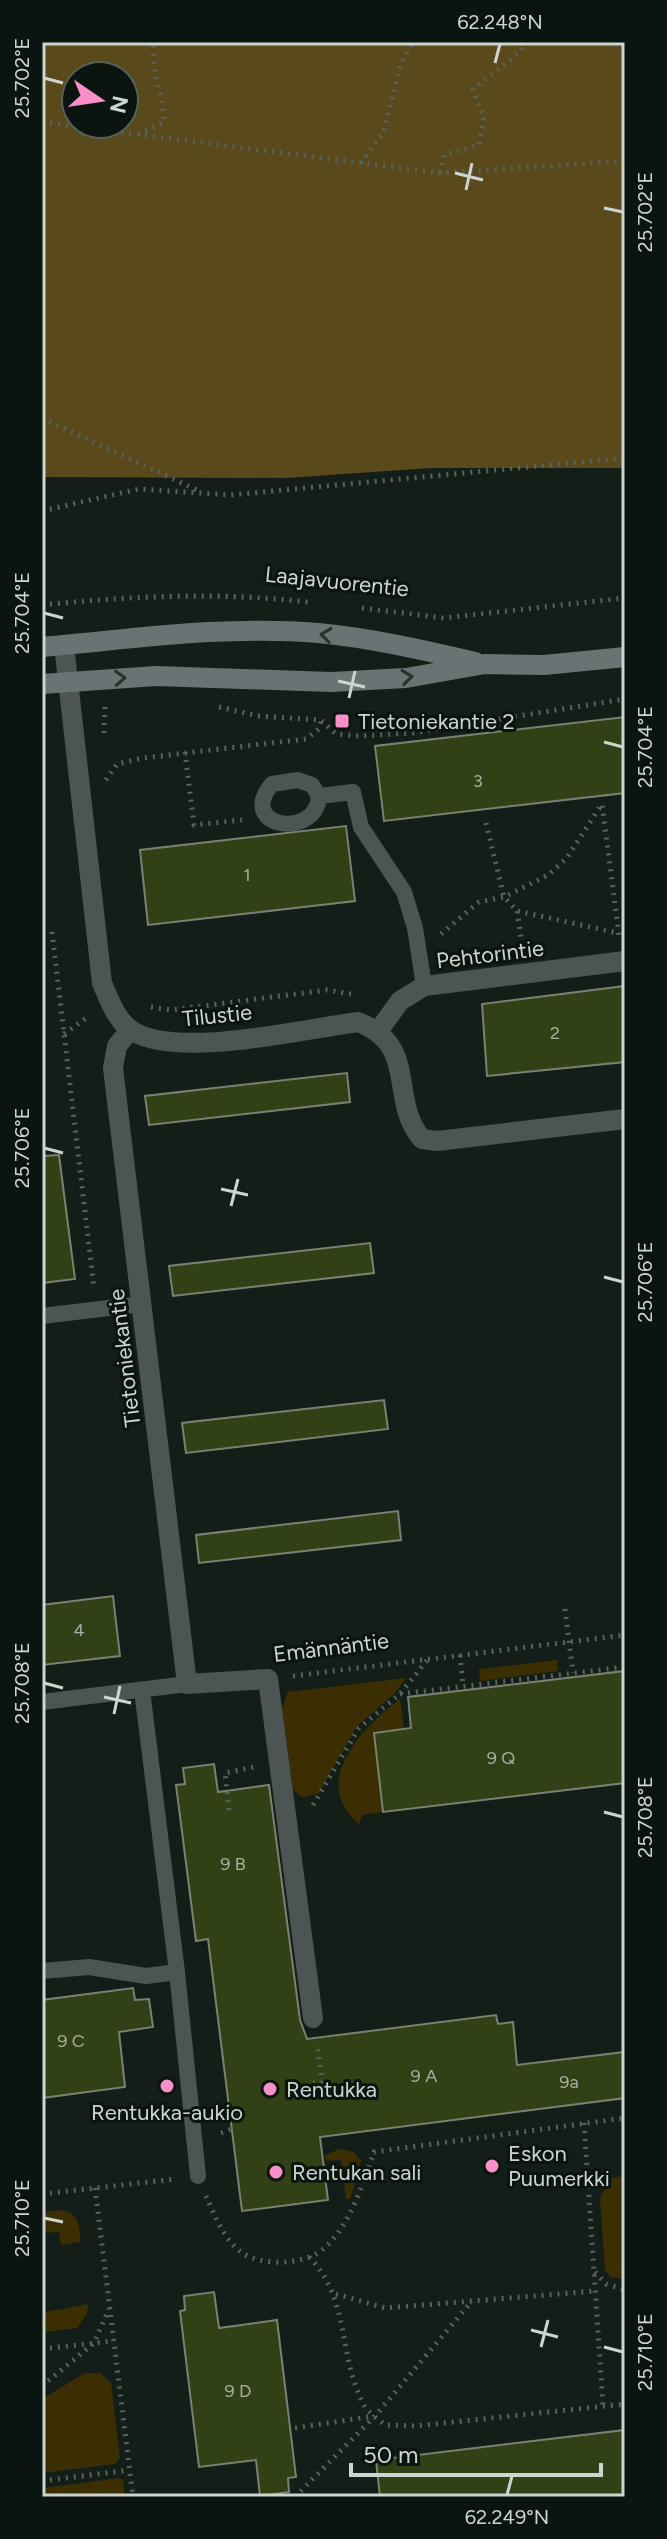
<svg xmlns="http://www.w3.org/2000/svg" width="667" height="2539" viewBox="0 0 667 2539" font-family="Figtree,sans-serif">
<style>
.green{fill:#3c2e03}
.forest{fill:#59491b;fill-rule:evenodd}
.building{fill:#324015;stroke:#7b8172;stroke-width:2}
.lines{fill:none;stroke-linecap:round;stroke-linejoin:round}
.path{stroke:#59635d;stroke-width:5;stroke-dasharray:2 6;stroke-linecap:butt}
.service{stroke:#4c5454;stroke-width:16}
.minor{stroke:#4c5454;stroke-width:20}
.secondary{stroke:#687474;stroke-width:20}
.oneway{stroke:#26322d}
.ticks{fill:none;stroke:#cdd5d0;stroke-width:3}
.poi-dot{fill:#f98fc8;stroke:#09150e;stroke-width:3}
.labels{text-anchor:middle;stroke-width:6;stroke-linejoin:round;paint-order:stroke}
.number-label{font-size:18px;fill:#a6b0a1}
.street-label{font-size:22px;fill:#cdd5d0;stroke:#09150e}
.poi-label{font-size:22px;fill:#cdd5d0;stroke:#09150e;text-anchor:start}
.neatline{fill:none;stroke:#cdd5d0;stroke-width:3}
.ticks-label{font-size:20px;text-anchor:middle;fill:#cdd5d0}
</style>
<rect width="100%" height="100%" fill="#121e17"/>
<g class="green">
<path d="M557 1660 558 1671 480 1681 479 1669Z"/>
<path d="M406 1678 395 1693 357 1726 319 1793 303 1798 293 1790 282 1708 288 1692Z"/>
<path d="M400 1699 404 1729 374 1733 383 1812 362 1815 359 1824C309 1782 362 1728 400 1699Z"/>
<path d="M340 2149 354 2152 361 2161 350 2199H346L341 2160 326 2161 325 2155Z"/>
<path d="M623 2176 625 2279 611 2277 605 2270 600 2199 609 2178Z"/>
<path d="M60 2210C79 2212 79 2225 81 2242L61 2245 59 2232 42 2233V2212Z"/>
<path d="M88 2304 87 2314 77 2328 46 2332 45 2312Z"/>
<path d="M85 2373H100L111 2383 120 2458 115 2464 42 2473V2399Z"/>
<path d="M119 2478 123 2480 125 2497H42V2488Z"/>
</g>
<path class="forest" d="M42 42H625V468H431L286 478 42 477ZM76 76H124V124H76Z"/>
<g class="building">
<path d="M625 717V793L384 821 375 746Z"/>
<path d="M346 826 355 901 148 925 140 850Z"/>
<path d="M625 986V1062L487 1076 482 1004Z"/>
<path d="M347 1073 350 1102 149 1125 145 1096Z"/>
<path d="M59 1155 75 1279 42 1283V1156Z"/>
<path d="M370 1243 374 1273 173 1296 169 1266Z"/>
<path d="M384 1400 388 1429 186 1453 182 1423Z"/>
<path d="M398 1511 401 1540 199 1563 196 1535Z"/>
<path d="M113 1596 120 1656 42 1665V1605Z"/>
<path d="M625 1671V1783L383 1812 374 1733 411 1728 408 1697Z"/>
<path d="M214 1764 218 1792 269 1785 300 2020 307 2039 496 2015 498 2024 513 2022 517 2065 625 2052V2098L320 2137 328 2200 242 2211 208 1939 196 1941 176 1785 185 1784 183 1768Z"/>
<path d="M133 1988 135 2000 149 1999 153 2027 119 2032 125 2087 42 2098V2000Z"/>
<path d="M214 2292 219 2328 277 2320 296 2477 288 2478 289 2492 260 2496 256 2460 199 2467 180 2311 185 2310 184 2296Z"/>
<path d="M625 2430V2497H380L376 2460Z"/>
</g>
<g class="lines">
<g class="path">
<path d="M42 122 439 173 625 161"/>
<path d="M138 134 164 122C164 94 150 70 154 42"/>
<path d="M361 163 384 131 401 64 413 42"/>
<path d="M440 173 444 155 479 145 484 117 473 89 521 51 524 42"/>
<path d="M42 418 201 492"/>
<path d="M42 511 139 489 230 495 625 458"/>
<path d="M42 605C131 596 219 592 308 602"/>
<path d="M362 608 444 618 625 598"/>
<path d="M219 707 258 716 321 720 336 734 359 736 413 733 625 699"/>
<path d="M104 733 105 706"/>
<path d="M185 752 194 825 242 820"/>
<path d="M106 780 117 764 143 758 306 739 319 729 321 721"/>
<path d="M486 823 504 897 517 911 618 933"/>
<path d="M517 911 523 950"/>
<path d="M52 932 94 1288"/>
<path d="M441 934 479 902 504 897 548 875 566 859 602 804 619 935"/>
<path d="M151 1007 171 1010 327 990 351 994"/>
<path d="M64 1034 89 1016"/>
<path d="M565 1609 573 1673"/>
<path d="M460 1655 463 1686"/>
<path d="M293 1676 625 1635"/>
<path d="M400 1694 625 1667"/>
<path d="M313 1805 359 1728 400 1694 428 1659"/>
<path d="M229 1810 225 1773 254 1767"/>
<path d="M313 2083 322 2082 317 2043"/>
<path d="M584 2123 603 2406"/>
<path d="M221 2133 232 2129"/>
<path d="M95 2188 133 2497"/>
<path d="M42 2194 176 2179"/>
<path d="M206 2196C214 2214 224 2240 241 2252 261 2267 305 2265 323 2249 350 2226 363 2184 374 2152L625 2118"/>
<path d="M309 2257C350 2298 338 2355 363 2403 367 2412 378 2419 385 2425L416 2426 625 2404"/>
<path d="M595 2272 606 2284 625 2290"/>
<path d="M336 2294 385 2308 596 2291"/>
<path d="M42 2349 114 2341"/>
<path d="M42 2386 94 2343 109 2309"/>
<path d="M295 2428 374 2416"/>
<path d="M42 2481 129 2470"/>
<path d="M295 2497 375 2416 472 2301"/>
</g>
<g class="service">
<path d="M319 796 312 785 298 780 272 784C235 828 317 840 319 796L353 792 361 827 404 892 415 928 424 986"/>
<path d="M42 1316 142 1304"/>
<path d="M142 1690 177 1972"/>
<path d="M42 1702 187 1684"/>
<path d="M42 1971 89 1967 146 1976 177 1972 198 2176"/>
</g>
<g class="minor">
<path d="M64 645 102 983C109 999 116 1020 131 1030 175 1060 304 1029 358 1022 420 1046 388 1100 422 1139L437 1141 625 1119"/>
<path d="M130 1030 117 1046 113 1068 187 1684 268 1679 313 2018"/>
<path d="M379 1030 400 1001 424 986 625 961"/>
</g>
<g class="secondary">
<path d="M42 647C133 639 227 625 318 633 371 638 423 650 475 662"/>
<path d="M42 684 156 676 331 682 406 678 485 664 544 665 625 657"/>
</g>
</g>
<defs><path id="oneway-chevron" d="M-2-3.5L2.5 0L-2 3.5" fill="none" stroke-width="1.6" stroke-linecap="round" stroke-linejoin="round" transform="scale(2)"/></defs>
<g class="oneway">
<use href="#oneway-chevron" transform="translate(326 635) rotate(-173)"/>
<use href="#oneway-chevron" transform="translate(407 677) rotate(-7)"/>
<use href="#oneway-chevron" transform="translate(120 678) rotate(-3)"/>
</g>
<path class="ticks" d="M495 63 500 44M44 78 63 83M455 173 483 180M466 190 472 163M604 208 623 212M44 613 63 618M338 681 365 687M349 698 355 671M604 742 623 747M44 1148 63 1153M221 1189 248 1195M231 1206 238 1179M604 1277 623 1282M44 1683 63 1688M104 1697 131 1703M114 1714 120 1686M604 1812 623 1817M44 2218 63 2222M531 2330 558 2337M541 2347 548 2320M604 2347 623 2352M507 2495 512 2476"/>
<g class="poi-dot">
<rect x="334" y="713" width="16" height="16" rx="4"/>
<circle cx="167" cy="2086" r="8"/>
<circle cx="270" cy="2089" r="8"/>
<circle cx="492" cy="2166" r="8"/>
<circle cx="276" cy="2172" r="8"/>
</g>
<g class="labels">
<g class="number-label">
<text x="478" y="787">3</text>
<text x="247" y="881">1</text>
<text x="555" y="1039">2</text>
<text x="79" y="1636">4</text>
<text x="501" y="1764">9 Q</text>
<text x="233" y="1870">9 B</text>
<text x="71" y="2047">9 C</text>
<text x="424" y="2082">9 A</text>
<text x="569" y="2088">9a</text>
<text x="238" y="2397">9 D</text>
</g>
<g class="street-label">
<text transform="translate(337 581) rotate(6)" y="8">Laajavuorentie</text>
<text transform="translate(490 954) rotate(-7)" y="8">Pehtorintie</text>
<text transform="translate(217 1015) rotate(-6)" y="8">Tilustie</text>
<text transform="translate(124 1358) rotate(-97)" y="8">Tietoniekantie</text>
<text transform="translate(331 1647) rotate(-7)" y="8">Emännäntie</text>
</g>
<g class="poi-label">
<text x="358" y="729">Tietoniekantie 2</text>
<text x="286" y="2097">Rentukka</text>
<text x="167" y="2120" text-anchor="middle">Rentukka-aukio</text>
<text x="508" y="2161">Eskon<tspan x="508" dy="25">Puumerkki</tspan></text>
<text x="292" y="2180">Rentukan sali</text>
</g>
</g>
<rect width="667" height="2539" fill="none" stroke="#09150e" stroke-width="88"/>
<g transform="translate(100 100) rotate(103)"><circle r="38" fill="#09150e" stroke="#57625c" stroke-width="2"/>
<path d="M0-6L14 30L0 20L-14 30Z" fill="#f98fc8"/>
<text y="-12" font-size="22" font-weight="bold" text-anchor="middle" fill="#cdd5d0">N</text>
</g>
<path d="M351 2463v12h250v-12" fill="none" stroke="#cdd5d0" stroke-width="4"/>
<text x="363" y="2463" font-size="24" fill="#cdd5d0" stroke="#09150e" stroke-width="6" paint-order="stroke">50 m</text>
<rect x="44" y="44" width="579" height="2451" class="neatline"/>
<g class="ticks-label">
<text x="500" y="29">62.248°N</text>
<text transform="translate(22 78) rotate(-90)" y="7">25.702°E</text>
<text transform="translate(645 212) rotate(-90)" y="7">25.702°E</text>
<text transform="translate(22 613) rotate(-90)" y="7">25.704°E</text>
<text transform="translate(645 747) rotate(-90)" y="7">25.704°E</text>
<text transform="translate(22 1148) rotate(-90)" y="7">25.706°E</text>
<text transform="translate(645 1282) rotate(-90)" y="7">25.706°E</text>
<text transform="translate(22 1683) rotate(-90)" y="7">25.708°E</text>
<text transform="translate(645 1817) rotate(-90)" y="7">25.708°E</text>
<text transform="translate(22 2218) rotate(-90)" y="7">25.710°E</text>
<text transform="translate(645 2352) rotate(-90)" y="7">25.710°E</text>
<text x="507" y="2524">62.249°N</text>
</g>
</svg>
